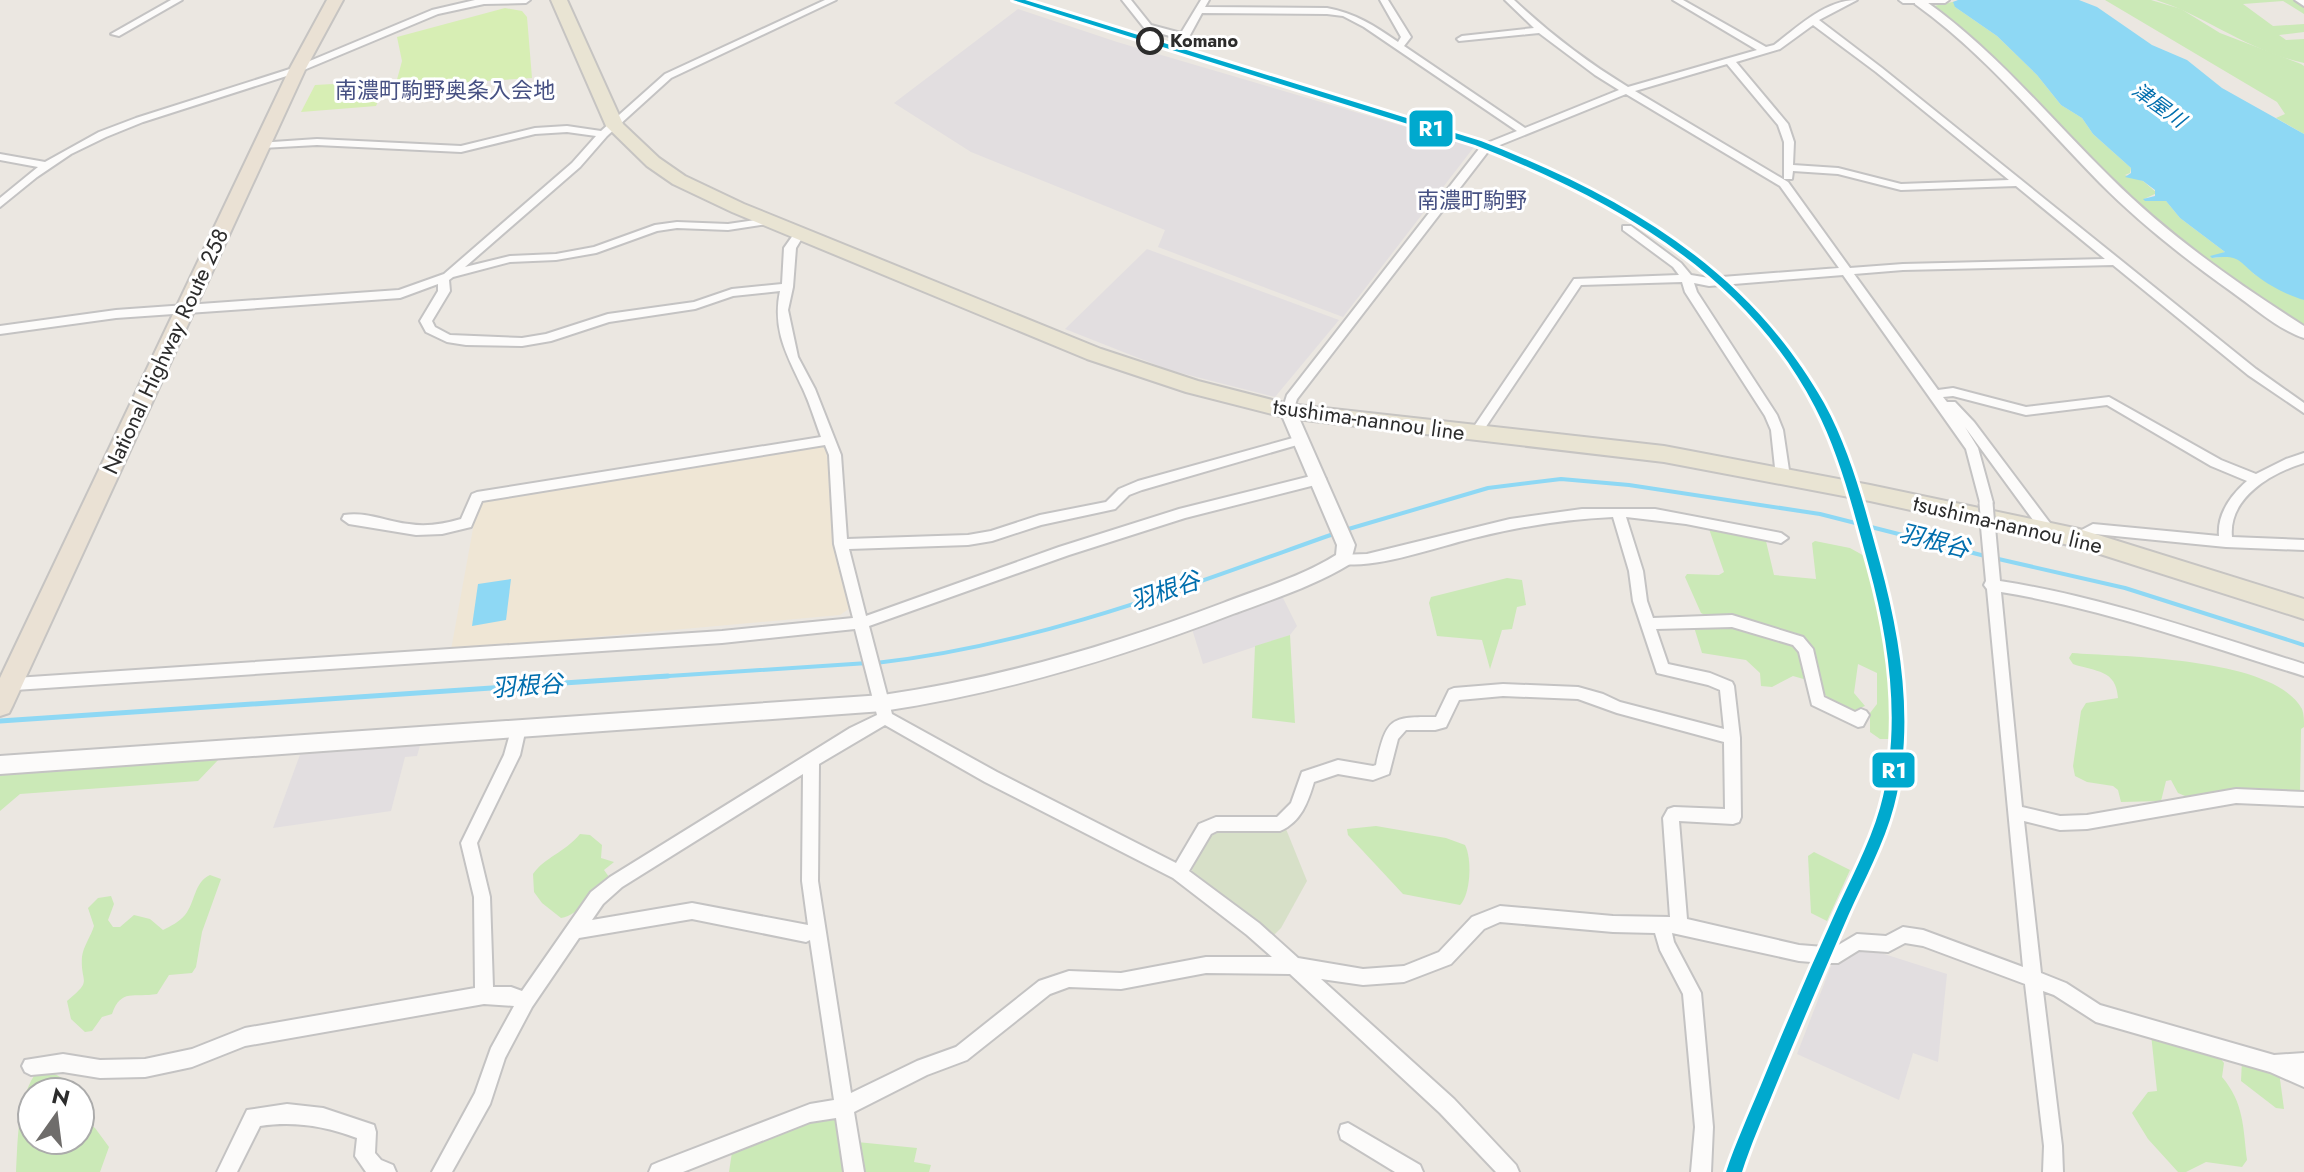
<svg xmlns="http://www.w3.org/2000/svg" width="2304" height="1172" viewBox="0 0 2304 1172" font-family="Jost,'Noto Sans JP',sans-serif">
<style>
.industrial{fill:#e2dee0}
.education{fill:#efe6d5}
.green{fill:#cbe9b7}
.cemetery{fill:#d7e0c8}
.pitch{fill:#d7eeb4}
.water{fill:#8ed8f4}
.lines{fill:none;stroke-linecap:round;stroke-linejoin:round}
.stream-far1{stroke:#8ed8f4;stroke-width:4}
.stream{stroke:#8ed8f4;stroke-width:5}
.minor-casing{stroke:#c4c3c3;stroke-width:4}
.tertiary-casing{stroke:#c4c3c3;stroke-width:4}
.primary-casing{stroke:#c6c4c2;stroke-width:4}
.trunk-casing{stroke:#c6c4c2;stroke-width:4}
.minor{fill:#fcfbfa;fill-rule:evenodd}
.tertiary{fill:#fcfbfa;fill-rule:evenodd}
.primary{fill:#e9e4d3;fill-rule:evenodd}
.trunk{fill:#eae1d4;fill-rule:evenodd}
.minor-bridge-casing{stroke:#c4c3c3;stroke-width:17;stroke-linecap:butt}
.minor-bridge{stroke:#fcfbfa;stroke-width:13}
.rail-1-casing{stroke:#fff;stroke-width:6}
.rail-1{fill:#00a9ce;fill-rule:evenodd}
.stop-dot{fill:#fff;stroke:#2c2c2c;stroke-width:4}
.labels{text-anchor:middle;stroke-width:6;stroke-linejoin:round;paint-order:stroke}
.far-stop-label{font-size:18px;font-weight:bold;fill:#2c2c2c;stroke:#fff;text-anchor:start}
.far-water-label{font-size:20px;font-style:italic;fill:#006ead;stroke:#fff}
.far-quarter-label{font-size:22px;fill:#475183;stroke:#fff}
.street-label{font-size:22px;fill:#2c2c2c;stroke:#fff}
.water-label{font-size:24px;font-style:italic;fill:#006ead;stroke:#fff}
.line-badge{stroke:#fff;stroke-width:3}
.badge-label{font-size:22px;text-anchor:middle;font-weight:bold;fill:#fff}
</style>
<rect width="100%" height="100%" fill="#ebe7e1"/>
<g class="industrial">
<path d="M1018 9 1117 42 1474 147 1343 317 1158 247 1165 230 971 152 894 103Z"/>
<path d="M1147 249 1339 320 1275 397 1169 370 1065 329Z"/>
<path d="M1282 596 1297 626 1290 635 1203 664 1192 629Z"/>
<path d="M421 742 417 756 405 757 391 811 273 828 301 752Z"/>
<path d="M1859 946 1947 974 1938 1062 1913 1053 1899 1100 1797 1054 1833 961Z"/>
</g>
<path class="education" d="M825 443 850 608 840 615 451 650 478 501Z"/>
<g class="green">
<path d="M2105 0H2151L2181 9 2220 33 2301 64 2304 66V134L2276 118 2285 114 2277 102Z"/>
<path d="M2156 0H2296L2304 4V14L2283 1 2243 4 2273 26 2304 24V32L2279 35 2286 40 2304 39V63C2250 52 2206 16 2156 0Z"/>
<path d="M1957 1 1955 7 1997 36 2037 75 2061 105 2082 118 2093 134 2131 168 2130 173 2125 175 2143 181 2157 193 2144 199 2166 201 2180 218 2225 252 2212 258 2231 256 2245 262 2254 274 2304 300V326C2234 285 2169 236 2110 179 2081 151 2057 119 2028 90 1997 57 1962 30 1926 3L1934 6Z"/>
<path d="M1708 526 1765 537 1774 575 1816 579 1812 543 1815 541 1850 548 1868 558 1889 651 1890 739H1880L1870 732V713L1877 704V673L1858 664 1854 693 1865 706 1850 712C1814 692 1819 687 1813 648L1799 639 1711 618 1701 613 1685 577 1687 574 1719 575 1724 572Z"/>
<path d="M1507 578 1522 580 1526 605 1517 607 1512 629 1502 630 1490 669 1482 640 1437 636 1429 603 1431 597Z"/>
<path d="M1734 626 1794 643 1800 648 1807 680 1793 676 1772 687 1761 686 1760 673 1746 660 1702 653 1694 627Z"/>
<path d="M1290 635 1295 723 1252 718 1255 646Z"/>
<path d="M2072 653C2125 657 2274 657 2302 709 2304 714 2304 721 2304 727L2301 729 2300 793 2185 796 2178 793 2171 780 2166 781 2161 801 2121 802 2118 790 2113 786 2087 782 2075 776 2073 766 2081 711 2086 703 2118 698C2116 669 2096 672 2073 664L2069 658Z"/>
<path d="M219 759 198 781 20 794 0 811V773Z"/>
<path d="M1376 826 1446 838 1465 845C1472 858 1471 894 1460 905L1403 894 1348 835 1347 829Z"/>
<path d="M580 834 590 835 602 845 601 858 614 862 604 870 609 877C595 890 580 915 561 918L542 903 534 892 533 874C545 857 564 853 580 834Z"/>
<path d="M1814 852 1850 870 1827 921 1811 913 1808 856Z"/>
<path d="M210 875 221 879 202 932 196 967 192 973 169 975 157 994C134 998 121 988 112 1014L102 1017 92 1031 85 1032 71 1019 67 1001C94 979 80 984 82 957 83 947 91 936 94 926L88 908 98 898 111 896 114 904 108 920 113 927H120L134 915 150 919 163 930C171 926 179 922 185 915 195 903 194 882 210 875Z"/>
<path d="M2151 1034 2216 1053 2224 1063 2222 1077C2244 1103 2243 1127 2247 1160L2242 1167 2206 1162 2186 1172H2178L2148 1139 2132 1113 2148 1092 2157 1091Z"/>
<path d="M2242 1060 2279 1072 2284 1109 2276 1108 2241 1081Z"/>
<path d="M38 1070C56 1071 63 1081 80 1086V1097V1092H32V1140H80V1117L95 1128 109 1147 100 1172H16C18 1140 17 1097 38 1070Z"/>
<path d="M838 1115 846 1172H729L732 1152 809 1117Z"/>
<path d="M857 1142 917 1148 914 1162 931 1165 929 1172H861Z"/>
</g>
<path class="cemetery" d="M1286 829 1307 881 1281 928 1271 938 1193 876 1192 870 1209 837 1221 831Z"/>
<g class="pitch">
<path d="M505 8 522 11 527 17 532 78 395 87 402 61 397 37Z"/>
<path d="M387 81 376 106 301 112 315 85Z"/>
</g>
<g class="water">
<path d="M1958 0H2079L2097 7 2152 45 2187 60 2222 88 2304 134V300C2289 296 2270 286 2257 276 2238 261 2240 254 2212 258L2210 256 2225 252 2180 218 2166 201H2145L2143 199 2155 196V190L2143 181 2125 177 2131 173V168L2093 134 2082 118 2061 105 2037 75 1997 36 1955 7 1953 2Z"/>
<path d="M511 579 506 620 472 626 478 584Z"/>
</g>
<g class="lines">
<g class="stream-far1">
<path d="M1345 530 1488 488 1561 479 1629 485 1820 514 1985 556"/>
<path d="M1994 558 2125 588 2304 645"/>
<path d="M876 663C1037 645 1184 587 1336 533"/>
<path d="M638 678 868 663"/>
</g>
<path class="stream" d="M0 721 668 676"/>
<defs>
<g id="minor">
<path d="M171 0H182L119 36 111 34Z"/>
<path d="M475 0H530L526 3 484 4 438 14 299 72 143 122 106 137 71 154 37 177 0 207V198L38 167 0 160V154L45 162 99 132 136 118 293 68 432 10Z"/>
<path d="M825 0H836L671 78 607 136 580 167 465 267 510 256 556 254 594 247 655 225 677 222 728 224 770 218 774 219V223L728 230 677 228 657 231 596 253 556 260 510 262 453 277 449 280 450 291 432 321 435 327 450 335 522 338 546 334 608 314 694 302 732 289 782 284 784 248 796 231H804L805 233 796 248 793 287 788 310 798 357 815 389 841 455 847 539 968 535 991 531 1040 515 1106 502 1119 489 1138 481 1300 436 1306 440 1304 443 1142 490 1129 495 1115 509 1041 525 992 541 968 545 849 549 866 616 1059 547 1179 509 1319 474 1326 479 1319 484 1185 518 1069 555 869 626 892 714 997 772 1176 863 1199 824 1216 817H1277L1291 803 1302 772 1338 760 1373 766 1376 765C1387 717 1390 717 1436 717L1449 690 1454 688 1503 684 1578 687 1603 694 1620 702 1724 729 1720 690 1708 685 1657 673 1633 601 1629 571 1613 517C1567 519 1523 526 1478 537 1442 545 1373 571 1339 563L1337 559 1339 555 1367 554 1510 519 1582 509H1655L1781 533 1788 538 1781 543 1686 524 1626 517 1643 571 1647 601 1653 618 1732 615 1803 637 1813 649 1824 697 1855 712 1861 709 1866 711 1869 715 1863 726 1858 727 1812 705 1799 652 1793 645 1732 627 1656 629 1668 664 1710 673 1732 682 1734 686 1740 738 1741 817 1739 822 1733 824 1679 821 1687 919 1799 945 1824 947H1835L1857 934 1886 936 1903 927 1923 930 2023 967 1987 589 1984 585 1986 581 1981 527 1988 522 1995 527 2000 581C2104 597 2204 633 2304 664V676C2204 645 2105 609 2001 592L2022 807 2060 816 2087 815 2236 789 2304 792V806L2236 803 2087 829 2060 830 2024 821 2041 973 2066 983 2100 1005 2274 1055 2304 1053V1087L2270 1072 2096 1022 2054 995 2043 991 2062 1146 2063 1172H2043L2044 1146 2025 984 1923 946 1905 943 1888 952 1859 950 1838 963H1824L1799 961 1672 933 1674 942 1701 993 1713 1127 1711 1172H1691L1695 1127 1683 994 1660 950 1655 933 1613 932 1500 922 1484 929 1451 964 1404 982 1363 985 1321 979 1454 1099 1516 1165 1519 1172H1496L1440 1113 1290 974 1206 973 1121 989 1069 987 1050 994 967 1060 927 1075 854 1112 864 1172H844L836 1118 810 1122 683 1172H649L652 1165 659 1162 810 1104 834 1100 810 940 806 942 692 919 579 938 532 1007 505 1058 490 1104 452 1172H432L475 1093 491 1048 514 1006 484 1004 245 1046 192 1067 145 1077 100 1078 63 1072 31 1075 25 1072 22 1066 25 1060 63 1054 100 1060 145 1059 192 1049 245 1028 475 988 474 897 461 843 504 755 513 723 518 722 523 723 526 728 520 755 477 843 490 897 493 987H511L522 991 591 892 610 877 850 728 877 715 855 629 722 643 0 691V679L722 631 853 618 834 544 829 455 825 445 482 501 471 527 442 534 416 535 349 524 342 519 344 515C366 511 388 522 409 524 426 527 444 524 461 519L472 494 477 492 821 437C815 421 810 404 803 389 787 355 772 330 780 291L733 296 695 309 609 322 551 341 522 346 466 345 447 342 426 332 420 321 438 291V284L400 298 116 318 0 334V326L116 310 399 290 444 274 572 163 596 136 567 132 535 134 461 152 317 145 262 148 258 147V143L317 139 461 146 535 128 567 126 601 131 665 74ZM1503 696 1578 699 1617 713 1724 742 1725 809 1674 807 1668 809 1663 818 1670 917 1613 916 1500 906 1472 917 1439 952 1404 966 1363 969 1298 958 1259 923 1189 871 1211 834 1217 831H1280C1301 822 1308 802 1314 782L1338 774 1373 780 1389 774 1398 739 1406 730H1435L1446 727 1459 700ZM885 725 985 782 1173 878 1247 935 1272 957H1206L1121 973 1069 971 1039 981 956 1047 917 1061 851 1093 818 881 819 764ZM803 774 802 881 808 925 692 903 592 920 603 904 622 887Z"/>
<path d="M1122 0H1131L1151 25 1181 33 1201 0H1209L1205 7 1327 8C1355 13 1375 26 1398 42L1401 37 1380 0H1388L1411 37 1404 46 1525 128 1619 90 1595 75 1539 33 1459 41 1457 39 1462 36 1534 28 1505 0H1514C1549 33 1587 62 1628 87L1757 50 1673 0H1683L1766 47 1774 45C1798 27 1825 0 1857 0L1819 20 1882 68 2256 369 2304 403V413L2248 375 2113 265 1903 270 1854 274 1938 390 1953 388 2026 407 2109 397 2221 460 2256 474 2286 459 2304 453V463C2271 473 2228 498 2232 537L2304 540V550L2226 547 2095 534 2084 542H2074L2072 538 2074 534 2093 524 2219 536C2217 514 2231 495 2247 481L2211 466 2107 405 2026 415 1953 396 1943 397 1947 402H1955L1974 422 2056 531 2054 535H2044L1965 427 1978 448 1993 503 1991 506H1981L1966 449 1843 275 1709 286 1694 283 1697 292 1777 415 1783 430 1790 477 1788 480 1783 482 1776 477 1771 430 1765 416 1685 292 1682 282 1581 285 1479 437H1471L1469 434 1471 431 1574 279 1679 275 1673 267 1623 230V226H1631L1681 263 1691 275 1709 278 1839 268 1780 186 1626 94 1490 149 1297 399 1292 414H1284L1282 411 1287 395 1482 145 1517 131 1364 27 1343 16 1327 14 1202 13 1189 37 1184 40 1145 29ZM1813 25 1876 72 2009 180 1901 184 1838 168 1793 165 1794 142 1788 124 1736 62 1780 49ZM1727 64 1778 125 1784 142V179H1792L1793 171 1838 174 1901 190 2016 186 2105 259 1903 264 1850 268 1788 182 1635 91Z"/>
<path d="M1899 0H1949L1945 3H1903Z"/>
<path d="M2295 0H2304V6Z"/>
<path d="M287 1104 323 1108 374 1125 376 1132 375 1153 381 1160 393 1165 396 1172H366L355 1156 357 1138C324 1126 295 1121 260 1126L237 1172H217L247 1110Z"/>
<path d="M1348 1123 1420 1165 1423 1172H1395L1341 1139 1339 1132 1341 1125Z"/>
</g>
<g id="tertiary">
<path d="M1915 0H1924C1995 50 2048 116 2110 177 2168 235 2235 282 2304 326V338C2279 330 2253 307 2232 292 2185 259 2140 223 2100 183 2039 121 1986 55 1915 4Z"/>
<path d="M1288 405 1296 411 1355 545 1350 564C1314 586 1273 599 1233 614 1119 658 1004 693 883 711L0 774V756L883 695C1001 678 1112 645 1223 603 1261 588 1301 577 1336 555L1337 545 1280 411Z"/>
</g>
<path id="primary" d="M551 0H567L623 124 659 158 685 176 744 204 1101 349 1198 381 1288 404 1664 446 1870 485 2079 529 2304 599V619L2078 547 1870 501 1664 462 1288 418 1186 392 1087 359 732 212 673 184 647 166 606 126Z"/>
<path id="trunk" d="M327 0H343L305 70 13 705 9 713 0 716V678L289 70Z"/>
</defs>
<use href="#minor" class="minor-casing"/>
<use href="#tertiary" class="tertiary-casing"/>
<use href="#primary" class="primary-casing"/>
<use href="#trunk" class="trunk-casing"/>
<use href="#minor" class="minor"/>
<use href="#tertiary" class="tertiary"/>
<use href="#primary" class="primary"/>
<use href="#trunk" class="trunk"/>
<defs>
<path id="minor-bridge" d="M1986 503 1988 527"/>
</defs>
<use href="#minor-bridge" class="minor-bridge-casing"/>
<use href="#minor-bridge" class="minor-bridge"/>
<defs>
<path id="rail-1" d="M1013 0H1025L1481 141C1622 196 1747 267 1824 403 1851 452 1865 509 1880 563 1901 640 1915 727 1894 806 1884 844 1864 880 1848 916 1823 974 1798 1032 1774 1090 1763 1117 1751 1144 1742 1172H1726C1736 1142 1749 1114 1761 1085 1784 1029 1808 973 1833 918 1849 882 1869 846 1880 808 1902 731 1890 643 1869 567 1854 513 1841 457 1815 407 1745 272 1610 198 1475 145Z"/>
</defs>
<use href="#rail-1" class="rail-1-casing"/>
<use href="#rail-1" class="rail-1"/>
</g>
<circle class="stop-dot" cx="1150" cy="41" r="12"/>
<g class="labels">
<g class="far-stop-label">
<text x="1170" y="47">Komano</text>
</g>
<g class="far-water-label">
<text transform="translate(2159 105) rotate(36)" y="7">津屋川</text>
</g>
<g class="far-quarter-label">
<text x="445" y="98">南濃町駒野奥条入会地</text>
<text x="1472" y="208">南濃町駒野</text>
</g>
<g class="street-label">
<text transform="translate(165 351) rotate(-65)" y="8">National Highway Route 258</text>
<text transform="translate(1369 419) rotate(8)" y="8">tsushima-nannou line</text>
<text transform="translate(2008 524) rotate(13)" y="8">tsushima-nannou line</text>
</g>
<g class="water-label">
<text transform="translate(1934 541) rotate(14)" y="8">羽根谷</text>
<text transform="translate(1165 591) rotate(-19)" y="8">羽根谷</text>
<text transform="translate(527 686) rotate(-4)" y="8">羽根谷</text>
</g>
</g>
<g class="line-badge">
<rect x="1408" y="109" width="46" height="39" rx="8" fill="#00a9ce"/>
<rect x="1871" y="751" width="45" height="38" rx="8" fill="#00a9ce"/>
</g>
<g class="badge-label">
<text x="1431" y="136">R1</text>
<text x="1894" y="778">R1</text>
</g>
<g transform="translate(56 1116) rotate(14)"><circle r="38" fill="#ffffff" stroke="#ababab" stroke-width="2"/>
<path d="M0-6L14 30L0 20L-14 30Z" fill="#6f6d6b"/>
<text y="-12" font-size="22" font-weight="bold" text-anchor="middle" fill="#2c2c2c">N</text>
</g>
</svg>
